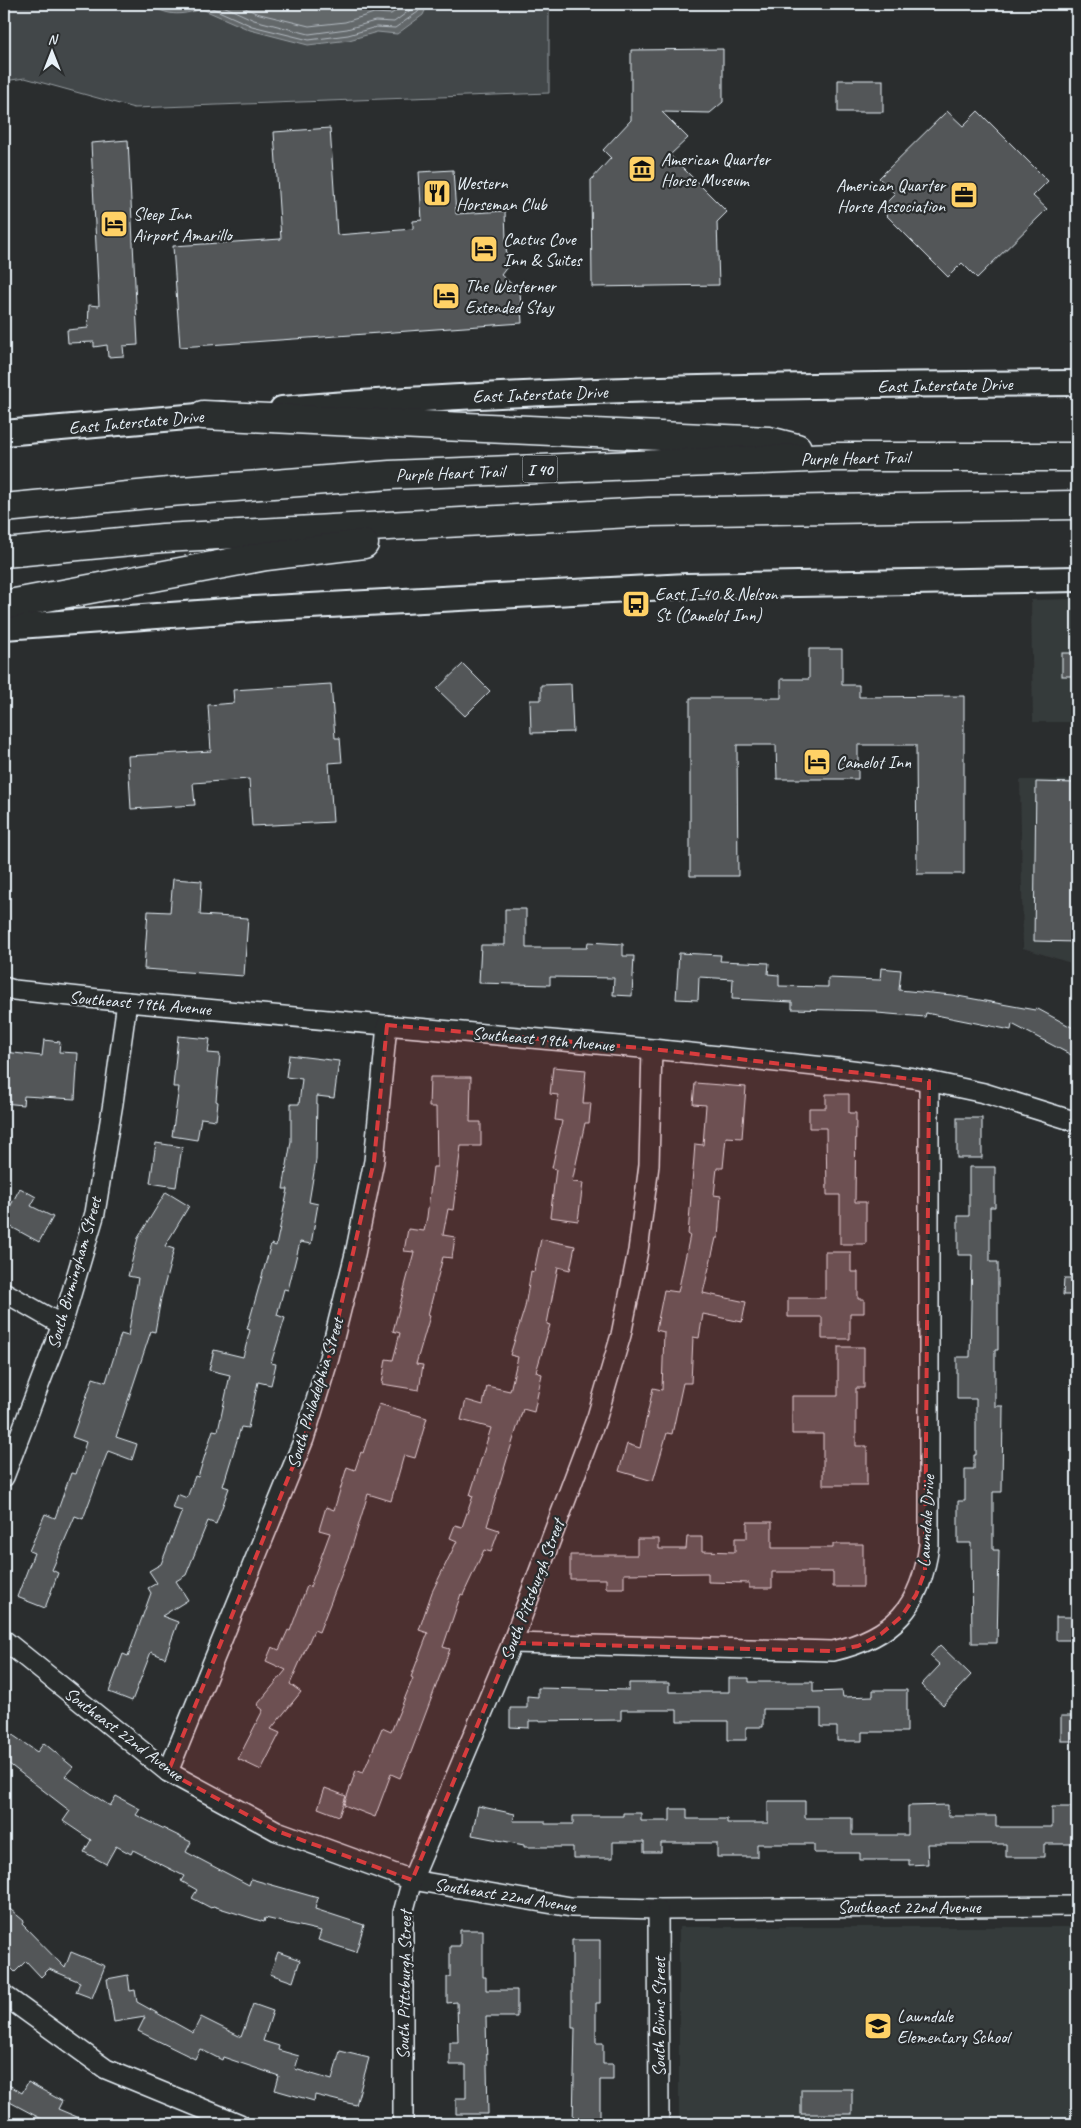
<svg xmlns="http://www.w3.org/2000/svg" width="1081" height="2128" viewBox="0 0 1081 2128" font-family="Caveat,sans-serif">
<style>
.built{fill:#363a3b}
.green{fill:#424648;stroke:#959ca0}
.water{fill:#63686b;stroke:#989fa3}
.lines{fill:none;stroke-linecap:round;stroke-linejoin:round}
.shore{stroke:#b3bac0;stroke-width:1}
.building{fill:#535759;stroke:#e8f1f8}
.minor-casing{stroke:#e8f1f8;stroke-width:22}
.major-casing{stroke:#e8f1f8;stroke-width:28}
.highway-casing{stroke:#e8f1f8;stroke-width:31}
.minor{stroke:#2a2d2e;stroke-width:19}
.major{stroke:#2a2d2e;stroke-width:24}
.highway{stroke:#2a2d2e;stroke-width:28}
.marked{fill:#d83c3d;fill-opacity:0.2;stroke:#d83c3d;stroke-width:4;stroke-dasharray:10 6;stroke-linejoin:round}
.labels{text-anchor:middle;stroke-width:4.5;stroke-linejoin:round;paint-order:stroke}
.shield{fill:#2a2d2e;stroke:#afb6bb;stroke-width:1}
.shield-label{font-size:16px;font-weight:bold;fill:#e8f1f8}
.poi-label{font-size:18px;fill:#e8f1f8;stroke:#2a2d2e;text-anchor:start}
.street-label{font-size:18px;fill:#e8f1f8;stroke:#2a2d2e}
</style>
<rect width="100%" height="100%" fill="#2a2d2e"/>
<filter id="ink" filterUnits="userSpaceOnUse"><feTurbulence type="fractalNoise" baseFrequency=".02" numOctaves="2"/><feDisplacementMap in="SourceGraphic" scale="10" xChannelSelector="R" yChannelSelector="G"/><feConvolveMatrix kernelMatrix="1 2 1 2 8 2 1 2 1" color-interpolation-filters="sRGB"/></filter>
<g filter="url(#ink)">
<g class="built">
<path d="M1077 599V722H1033L1031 600Z"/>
<path d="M1020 780H1077V965L1023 948Z"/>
<rect x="679" y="1927" width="398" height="197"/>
</g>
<path class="green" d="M4 4H549V93L134 108 25 78 4 81Z"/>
<path class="water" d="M148 4H428L423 15 397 34 377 32 349 40 308 45 250 30 202 9C178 16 169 16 148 4Z"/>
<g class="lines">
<g class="shore">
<path d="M158 4 166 8 183 9 203 4 252 26 309 40 348 35 376 27 395 28 418 12 422 4"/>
<path d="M219 4 254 20 309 34 347 29 375 21 394 22 413 8 415 4"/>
<path d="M237 4 256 13 309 26 345 22 374 13 391 14 406 4"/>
</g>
</g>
<g class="building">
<path d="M723 49V102L710 113 662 112 688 138 670 155 727 212 717 222 719 285 592 287 591 180 611 158 603 150 631 120V50Z"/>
<rect x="838" y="80" width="45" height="32"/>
<path d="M947 111 963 126 978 111 1048 181 1033 196 1047 209 977 278 962 263 948 277 880 209 895 194 879 178Z"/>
<path d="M330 128 337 235 413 229V221L422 220 419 172 453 170 456 214 505 211 507 267 501 275 520 291 522 323 180 347 173 246 281 239 274 132Z"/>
<path d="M128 140 138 345 123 346 124 356 108 357 107 345 94 347V342L68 343 67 330 88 328 89 305 99 306 91 143Z"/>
<path d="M809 649H842V685H859V697L964 696V874H917L916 745H858V779H777L776 745H737L738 876H690V698H781V679H809Z"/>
<rect x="1062" y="653" width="15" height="23"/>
<path d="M463 664 490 691 465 716 437 689Z"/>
<path d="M331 684 335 738H340L342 762 329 763 333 822 252 826 249 779 193 783 195 805 131 809 128 756 211 751 208 705 234 703 233 690Z"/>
<path d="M571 684 573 732 531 733 530 700H541V685Z"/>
<path d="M1036 782 1077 783V942L1034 941Z"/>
<path d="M173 879 202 881 200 915 248 918 244 976 144 969 148 911 170 912Z"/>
<path d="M505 909H526V948H587L588 942 623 944V956H634L632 996 613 995 614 978 550 977V985L479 983 481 945H505Z"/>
<path d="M679 953 721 955 720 961 769 963 768 974 779 975V986L828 987V978L880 980 881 968 901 970 899 990 952 995 1035 1010 1036 1008 1077 1030V1058L1012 1024 1011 1030 926 1013 925 1017 877 1013V1011L792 1009V1002L732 999 733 979 699 977 698 1000 676 999Z"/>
<path d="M178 1036 210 1039 208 1053 220 1054 216 1101 218 1102 216 1120 201 1118 197 1140 172 1136 179 1087H173Z"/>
<path d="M44 1040 60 1042 59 1052 78 1053 75 1099 24 1096 23 1105 4 1103V1052L42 1056Z"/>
<path d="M289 1055 339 1061 334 1098 317 1096 316 1160 309 1202 318 1204 311 1244 300 1242 288 1290 284 1289 277 1315 285 1318 271 1363 276 1364 271 1385 258 1382 248 1428 241 1427 223 1486 229 1488 216 1524 208 1521 186 1575 176 1581 188 1600 162 1616 178 1622 165 1658 151 1652 132 1701 109 1692 123 1654 128 1656 151 1593 148 1588 157 1583 149 1571 161 1564 182 1511 172 1508 177 1494 187 1498 195 1476 198 1477 213 1430 218 1431 230 1375 209 1370 214 1350 243 1357 250 1330 247 1329 271 1244 276 1246 288 1189H283L291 1141V1104H299L302 1079 286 1077Z"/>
<path d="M553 1067 586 1070 583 1103H591L589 1123H585L572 1182 583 1183 578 1221 550 1217 556 1169 552 1168 562 1121 555 1120 558 1095 550 1094Z"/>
<path d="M430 1077H471L470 1122H481V1146H461L453 1210 448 1209 443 1235 455 1237 452 1258 443 1257 428 1315 430 1316 416 1364 423 1365 419 1390 382 1384 386 1359 393 1360 400 1333 393 1331 414 1252 404 1251 408 1229 424 1231 427 1217 433 1167H437L436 1107H429Z"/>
<path d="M695 1083 746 1087 742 1138 726 1137 723 1168H717L714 1195 721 1196 718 1238H716L703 1293 746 1302 742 1322 703 1314 699 1338 693 1337 691 1383H683L672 1434 667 1433 653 1481 619 1471 627 1444 640 1448 653 1388 662 1390 664 1332 656 1330 664 1290 678 1292 690 1235H688L695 1144 703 1145 706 1105 693 1104Z"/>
<path d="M826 1094H849V1113H856L855 1202H866V1244H840V1195H827L826 1128H809V1108H826Z"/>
<rect x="957" y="1118" width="25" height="40"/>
<path d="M156 1143 182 1147 176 1187 150 1183Z"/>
<path d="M969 1167H995V1207H990V1262H998V1350H995V1406H1003L1002 1492H993V1550H999L997 1643H972L971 1543H958V1501H965V1469H974V1455H976V1399H957V1357H970L972 1255H958V1216H969Z"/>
<path d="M20 1188 36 1197 31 1206 53 1217 39 1242 4 1223V1218Z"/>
<path d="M166 1192 189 1206 165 1246 174 1249 161 1298 155 1332 151 1331 116 1437 137 1444 132 1460 108 1451 83 1519 75 1516 52 1570 58 1573 45 1608 17 1597 34 1553 29 1551 45 1514 55 1518 71 1473 76 1474 86 1442 72 1437 93 1378 106 1382 121 1334 128 1336 138 1278 128 1276 138 1238Z"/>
<path d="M541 1239 575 1246 570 1270 558 1267 547 1324 550 1325 536 1372 542 1374 534 1412 523 1409 508 1456 487 1526 499 1530 491 1552 484 1550 463 1595 461 1594 443 1647 450 1649 410 1755 400 1778 391 1774 375 1817 344 1805 356 1770 363 1773 382 1728 391 1732 413 1678 411 1677 428 1633 419 1630 432 1592 457 1541 450 1538 455 1525 462 1527 473 1496 470 1495 491 1428 461 1420 466 1400 483 1405 487 1386 510 1391 518 1357 510 1355 525 1307 531 1271 534 1272Z"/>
<path d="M825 1252H851V1272H858V1299H864V1313H850V1339H822V1317H788V1298H825Z"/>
<path d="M1064 1279H1077V1295H1063Z"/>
<path d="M838 1347H864V1388H856V1446H867V1485H823V1434H792V1396H838Z"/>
<path d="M379 1404 427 1418 415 1458 404 1455 391 1501 368 1494 351 1550 319 1632 314 1630 290 1684 301 1692 271 1729 280 1733 261 1770 238 1759 263 1710 257 1705 286 1670 266 1661 272 1647 279 1650 288 1630 290 1631 307 1586 310 1587 330 1533 319 1530 326 1507 334 1510 347 1467 355 1470 361 1452 363 1453Z"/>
<path d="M747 1522H772V1548H833V1544H863V1587H833V1572H772V1588H749V1583L708 1582V1573L624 1574V1588H606V1579H570V1555H637V1539H659V1549H686L687 1537H702V1551L735 1552V1538H747Z"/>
<rect x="1056" y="1617" width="21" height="23"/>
<path d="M940 1645 971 1675 943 1705 921 1685 940 1665 930 1656Z"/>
<path d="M729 1678H749V1682H813V1692L842 1691 843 1697 873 1696V1690H907V1732H862V1741H837V1727H821V1709H763V1727H746V1740H728V1721H677V1710H621V1720L529 1721V1728L510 1727V1708H527V1696L538 1697V1688L629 1690V1683H669V1692H729Z"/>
<rect x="1061" y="1716" width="16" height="25"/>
<path d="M4 1729 37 1752 44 1743 73 1767 65 1776 110 1806 116 1796 140 1809 136 1815 191 1842 186 1852 249 1885 251 1879 318 1898 315 1909 364 1925 356 1952 318 1940 321 1931 265 1918 264 1922 213 1906 211 1908 192 1898 197 1890 181 1881 184 1876 133 1850 131 1854 116 1846 106 1864 84 1852 91 1840 63 1821 70 1811 4 1760Z"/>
<path d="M325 1788 346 1796 339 1816 318 1808Z"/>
<path d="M768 1801H805V1818H852V1835H908V1806L948 1805V1816H996V1827H1052V1807H1077V1844H1044V1857H1006V1844H927L928 1864 909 1865V1860H860V1853H814V1844H757V1857H717V1843H661V1852H644V1842H613V1858H573V1847H524V1845L472 1835 478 1806 515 1814 513 1821H545V1824H573V1816H623V1813H641V1821H670V1809H687V1819H727V1823H768Z"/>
<path d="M4 1904 24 1921 22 1924 65 1968 71 1952 105 1966 92 1998 76 1992 80 1982 49 1969 41 1977 26 1961 15 1972 4 1961Z"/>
<path d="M460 1930H483V1977H486V1990H517V2017H486L488 2114H456V2098H466V2065H450V2042H458L457 2002 447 2003V1977H450V1946H460Z"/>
<path d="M572 1940H600V2003H596V2043H603V2064H613V2080H600V2124H573L575 2028H572Z"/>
<path d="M278 1952 300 1960 293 1982 270 1974Z"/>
<path d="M128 1975 130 1991 135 1990 137 2002 193 2033 201 2017 241 2037 253 2004 273 2011 263 2041 279 2046 278 2050 299 2056 295 2069 332 2080 340 2051 369 2058 356 2105 315 2095 314 2101 275 2090 279 2076 223 2057 222 2060 200 2049 195 2059 138 2031 145 2017 114 2022 107 1979Z"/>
<path d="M4 2082 22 2093 28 2082 62 2101 58 2109 94 2124H51L4 2099Z"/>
<rect x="801" y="2089" width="51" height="25"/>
</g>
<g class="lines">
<defs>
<g id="minor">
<path d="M4 987 14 990 127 1002 652 1049 844 1069 914 1078 984 1093 1077 1122"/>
<path d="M4 1292 62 1325"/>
<path d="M4 1477 62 1325 95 1213 113 1103 127 1002"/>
<path d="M4 1640 168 1772 277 1831 412 1880 571 1907 658 1909 1077 1906"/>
<path d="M512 1643 833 1651C894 1637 921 1607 929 1545V1081"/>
<path d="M168 1772 304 1439 329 1358 355 1254 374 1161 387 1025"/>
<path d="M658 1909 659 2124"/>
<path d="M4 1995 106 2069 240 2124"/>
<path d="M403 2124V1913L412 1880 512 1643 597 1417 621 1335 638 1251 649 1165 652 1049"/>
</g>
<g id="major">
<path d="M282 409C546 387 812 385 1077 383"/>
<path d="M4 433 221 414"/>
<path d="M4 627 254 609 687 586 1077 579"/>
</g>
<g id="highway">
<path d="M203 415 769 441 797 448"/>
<path d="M4 508 169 492 390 475 833 457H1077"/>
<path d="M4 553 163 538 649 512 1077 505"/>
<path d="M4 605 266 556 364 544"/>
</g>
</defs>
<use href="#minor" class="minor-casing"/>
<use href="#major" class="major-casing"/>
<use href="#highway" class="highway-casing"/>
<use href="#minor" class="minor"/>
<use href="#major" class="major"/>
<use href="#highway" class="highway"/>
</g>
</g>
<path class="marked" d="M387 1025 652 1049 929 1081 925 1571 916 1595 901 1617 881 1634 858 1646 833 1651 512 1643 412 1880 277 1831 168 1772 304 1439 329 1358 374 1161Z"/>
<defs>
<symbol id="museum-square" viewBox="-11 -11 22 22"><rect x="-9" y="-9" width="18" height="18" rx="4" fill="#ffd166" stroke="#2a2d2e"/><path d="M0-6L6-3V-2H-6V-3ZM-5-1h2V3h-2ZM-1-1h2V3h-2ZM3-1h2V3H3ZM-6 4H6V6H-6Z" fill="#111"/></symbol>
<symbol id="restaurant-square" viewBox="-11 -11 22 22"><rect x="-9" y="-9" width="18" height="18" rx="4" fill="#ffd166" stroke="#2a2d2e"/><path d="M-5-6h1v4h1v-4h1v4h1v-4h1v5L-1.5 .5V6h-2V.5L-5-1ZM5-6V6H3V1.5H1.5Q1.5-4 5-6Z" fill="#111"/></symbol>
<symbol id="office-square" viewBox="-11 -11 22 22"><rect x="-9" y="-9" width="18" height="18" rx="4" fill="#ffd166" stroke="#2a2d2e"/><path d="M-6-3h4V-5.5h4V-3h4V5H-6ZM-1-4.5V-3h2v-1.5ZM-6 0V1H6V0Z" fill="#111"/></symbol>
<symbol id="hotel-square" viewBox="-11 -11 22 22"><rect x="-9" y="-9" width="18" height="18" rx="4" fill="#ffd166" stroke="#2a2d2e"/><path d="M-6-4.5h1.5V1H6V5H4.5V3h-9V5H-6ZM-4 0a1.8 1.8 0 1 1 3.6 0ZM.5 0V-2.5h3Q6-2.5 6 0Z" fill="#111"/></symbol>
<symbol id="bus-square" viewBox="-11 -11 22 22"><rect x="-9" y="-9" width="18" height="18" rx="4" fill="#ffd166" stroke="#2a2d2e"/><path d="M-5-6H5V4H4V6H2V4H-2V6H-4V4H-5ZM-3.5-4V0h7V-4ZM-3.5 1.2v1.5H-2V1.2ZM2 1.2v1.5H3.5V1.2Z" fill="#111"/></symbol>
<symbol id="school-square" viewBox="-11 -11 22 22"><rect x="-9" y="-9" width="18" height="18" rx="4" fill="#ffd166" stroke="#2a2d2e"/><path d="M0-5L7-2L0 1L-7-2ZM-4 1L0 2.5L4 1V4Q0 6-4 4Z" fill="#111"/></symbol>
</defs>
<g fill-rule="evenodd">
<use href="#museum-square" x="626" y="153" width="32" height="32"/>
<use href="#restaurant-square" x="421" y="177" width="32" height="32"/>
<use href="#office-square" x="948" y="179" width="32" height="32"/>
<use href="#hotel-square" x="98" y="208" width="32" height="32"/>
<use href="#hotel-square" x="468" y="233" width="32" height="32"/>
<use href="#hotel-square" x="430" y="280" width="32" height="32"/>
<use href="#bus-square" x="620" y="588" width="32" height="32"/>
<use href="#hotel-square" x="801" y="746" width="32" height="32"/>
<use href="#school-square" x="862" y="2010" width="32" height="32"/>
</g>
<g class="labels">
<rect class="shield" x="522.5" y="455.5" width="35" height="27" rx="4"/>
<g class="shield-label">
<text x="540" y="475">I 40</text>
</g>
<g class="poi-label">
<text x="661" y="165">American Quarter<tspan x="661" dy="21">Horse Museum</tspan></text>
<text x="456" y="189">Western<tspan x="456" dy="21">Horseman Club</tspan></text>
<text x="945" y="191" text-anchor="end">American Quarter<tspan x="945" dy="21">Horse Association</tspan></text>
<text x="133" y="220">Sleep Inn<tspan x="133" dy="21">Airport Amarillo</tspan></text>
<text x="503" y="245">Cactus Cove<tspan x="503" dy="21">Inn &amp; Suites</tspan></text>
<text x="465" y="292">The Westerner<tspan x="465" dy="21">Extended Stay</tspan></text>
<text x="655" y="600">East I-40 &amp; Nelson<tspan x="655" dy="21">St (Camelot Inn)</tspan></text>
<text x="836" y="768">Camelot Inn</text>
<text x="897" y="2022">Lawndale<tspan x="897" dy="21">Elementary School</tspan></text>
</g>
<g class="street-label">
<text transform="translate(945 385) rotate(-1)" y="6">East Interstate Drive</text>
<text transform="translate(540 394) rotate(-2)" y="6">East Interstate Drive</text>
<text transform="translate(136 422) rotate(-5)" y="6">East Interstate Drive</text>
<text transform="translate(855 458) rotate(-1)" y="6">Purple Heart Trail</text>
<text transform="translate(450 473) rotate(-2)" y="6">Purple Heart Trail</text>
<text transform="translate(140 1003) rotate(5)" y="6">Southeast 19th Avenue</text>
<text transform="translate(543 1039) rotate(5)" y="6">Southeast 19th Avenue</text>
<text transform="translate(74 1273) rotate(-74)" y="6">South Birmingham Street</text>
<text transform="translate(315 1393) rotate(-73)" y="6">South Philadelphia Street</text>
<text transform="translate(926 1521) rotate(-87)" y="6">Lawndale Drive</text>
<text transform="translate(532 1590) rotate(-69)" y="6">South Pittsburgh Street</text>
<text transform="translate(124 1734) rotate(37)" y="6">Southeast 22nd Avenue</text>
<text transform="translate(505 1895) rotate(9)" y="6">Southeast 22nd Avenue</text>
<text x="909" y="1913">Southeast 22nd Avenue</text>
<text transform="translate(404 1985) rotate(-89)" y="6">South Pittsburgh Street</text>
<text transform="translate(659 2017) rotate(-90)" y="6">South Bivins Street</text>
</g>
</g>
<rect width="1081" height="2128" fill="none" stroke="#2a2d2e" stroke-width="20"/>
<rect x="10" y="10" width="1061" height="2108" fill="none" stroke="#e8f1f8" stroke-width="2" filter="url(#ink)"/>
<g transform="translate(52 52)" stroke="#2a2d2e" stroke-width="4" paint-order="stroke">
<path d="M0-4L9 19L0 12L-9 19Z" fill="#e8f1f8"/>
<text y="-8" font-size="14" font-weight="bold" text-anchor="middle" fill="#e8f1f8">N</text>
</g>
</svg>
